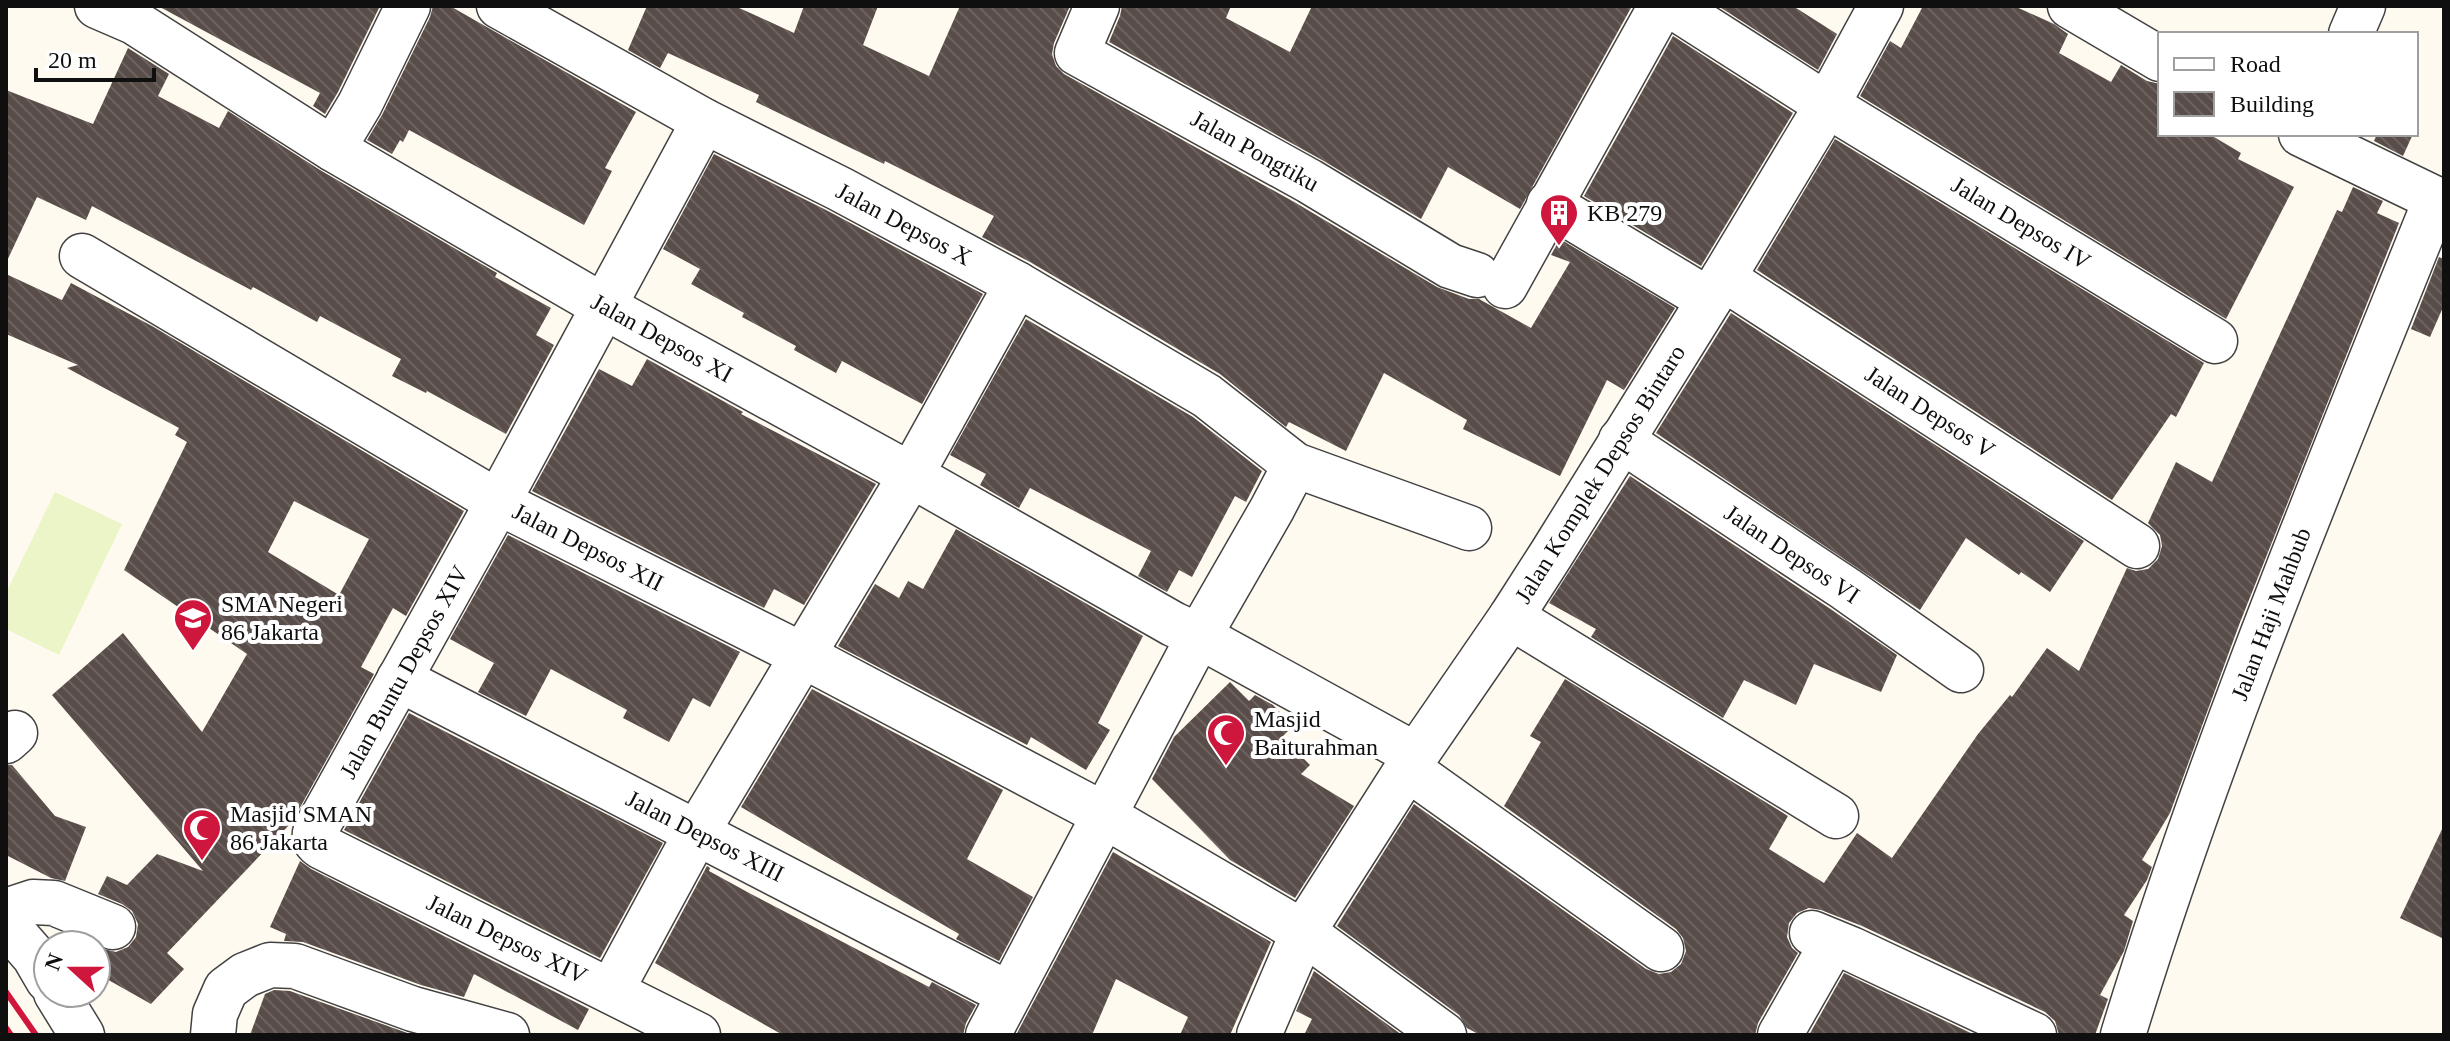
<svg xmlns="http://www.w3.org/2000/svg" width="2450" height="1041" viewBox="0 0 2450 1041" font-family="Georgia,serif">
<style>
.pitch{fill:#ecf5c7}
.building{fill:url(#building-back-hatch);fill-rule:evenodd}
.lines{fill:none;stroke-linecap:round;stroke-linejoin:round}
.minor-casing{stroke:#424242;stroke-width:47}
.minor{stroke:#fff;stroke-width:44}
.rail{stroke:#cf163d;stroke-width:6}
.labels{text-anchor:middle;stroke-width:8;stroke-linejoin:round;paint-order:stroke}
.street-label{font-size:24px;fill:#0f0f0f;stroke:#fff}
.poi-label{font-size:24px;fill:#0f0f0f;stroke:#fff;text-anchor:start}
</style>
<defs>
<pattern id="building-back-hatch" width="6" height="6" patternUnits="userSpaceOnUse" patternTransform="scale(2)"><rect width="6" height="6" fill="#594d49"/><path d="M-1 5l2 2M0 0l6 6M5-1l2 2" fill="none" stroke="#6c625f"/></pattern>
</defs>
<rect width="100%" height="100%" fill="#fffaf0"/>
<path class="pitch" d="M55 492 122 524 59 655 6 629V593Z"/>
<g class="building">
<path d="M158 6H380L338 92 325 114 313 106 320 93Z"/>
<path d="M433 6H450L636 112 605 168 612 171 584 225 409 130 403 142 400 140 392 154 367 140 382 115 430 17Z"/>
<path d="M647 6H735L794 33 804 6H878L863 45 929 76 960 6H1070L1054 43 1052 54 1056 66 1064 74 1296 203 1437 287 1469 299H1479L1531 328 1570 262 1551 255 1560 239 1675 308 1624 390 1607 380 1560 476 1463 429 1467 420 1384 373 1346 451 1289 422 1286 427 1220 374 1030 262 982 237 994 216 885 161 884 164 756 102 759 95 668 53 660 68 628 50Z"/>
<path d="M1122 6H1231L1226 18 1290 52 1312 6H1632L1520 209 1448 167 1421 219 1322 160 1109 42 1120 16Z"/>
<path d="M1718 6H1793L1837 34 1818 70Z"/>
<path d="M1923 6H2014L2054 24 2068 34 2059 53 2111 82 2121 65 2147 81 2160 84V134H2209L2241 153 2238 159 2294 187 2226 319 1860 96 1890 41 1901 48Z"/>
<path d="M1673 36 1793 113 1701 266 1584 196Z"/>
<path d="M128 48 169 74 158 96 219 128 228 111 320 170 497 273 495 277 551 308 536 335 554 345 506 434 427 391 426 393 392 376 401 359 320 316 317 322 253 287 251 290 92 206 86 220 37 197 6 263V90L93 124Z"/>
<path d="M2377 134H2413L2403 156 2374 141Z"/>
<path d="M1835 139 2204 363 2176 417 2171 414 2112 500 1757 270Z"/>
<path d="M714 154 828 211 983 294 922 404 842 361 836 373 794 350 796 346 742 317 744 313 691 284 700 269 663 249Z"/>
<path d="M2353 187 2383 201 2377 213 2399 223 2239 625 2170 813 2142 860 2152 867 2147 880 2124 915 2133 921 2124 951 2100 995 2108 999 2095 1035H2059L2055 1021 2045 1012 1862 926 1821 910 1809 908 1797 913 1789 923 1787 937 1792 948 1798 953 1758 1023 1755 1035H1480L1467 1028 1459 1015 1337 926 1414 804 1646 969 1659 974 1671 972 1681 964 1686 951 1683 938 1676 929 1504 806 1541 742 1530 736 1565 679 1788 816 1769 849 1824 883 1857 833 1892 858 1978 734 2010 695 2012 697 2047 648 2079 671 2127 568 2136 571 2148 569 2158 559 2162 546 2160 535 2148 523 2176 462 2212 482 2337 210 2342 212Z"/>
<path d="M2439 257 2444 259V305L2430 337 2411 329Z"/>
<path d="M6 274 62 300 71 283 152 326 464 511 406 616 393 608 361 667 374 674 292 822 167 953 184 969 151 1004 96 973V947L116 952 128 947 136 937 138 924 132 911 122 904 98 894 107 876 127 885 157 854 203 871 52 695 123 633 202 732 247 654 124 570 187 442 175 435 179 428 67 368 78 365 6 334ZM294 501 369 539 339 595 268 552Z"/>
<path d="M1731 313 2084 541 2050 592 2021 572 2019 575 1966 538 1920 610 1656 433Z"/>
<path d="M1026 319 1193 417 1262 471 1246 502 1235 496 1192 577 1179 570 1167 592 1138 576 1151 551 1030 488 1019 508 980 485 986 474 950 455Z"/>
<path d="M647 359 743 412 741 414 876 484 804 605 774 589 764 608 532 491 599 369 632 386Z"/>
<path d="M1630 476 1832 610 1897 655 1881 692 1814 664 1796 705 1744 680 1723 718 1591 637 1596 629 1549 603Z"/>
<path d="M956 529 1143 636 1098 723 1110 730 1086 770 1031 737 1027 745 838 646 875 584 899 598 908 581 923 589Z"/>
<path d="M508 535 740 652 710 707 693 698 669 742 623 718 627 710 551 669 526 716 478 692 494 663 450 639Z"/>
<path d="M1230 682 1249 701 1255 695 1273 705 1293 726 1282 737 1310 765 1301 774 1354 806 1295 898 1230 860 1152 779 1174 737Z"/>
<path d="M812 689 1003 790 967 859 1033 897 999 961 956 939 959 934 741 807Z"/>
<path d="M409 713 663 843 600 958 344 830Z"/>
<path d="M6 765H12L55 816 86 827 65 881 51 878 6 855Z"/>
<path d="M2444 825V939L2400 918Z"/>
<path d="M1113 852 1271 942 1230 1035H1180L1188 1017 1116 979 1092 1035H1016Z"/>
<path d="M300 861 311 869 589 1009 578 1030 474 974 464 997 421 985 303 942 284 941 286 934 270 927Z"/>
<path d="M707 866 710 868 709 871 751 894 929 987 932 982 976 1005 966 1023 963 1035H783L655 963Z"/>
<path d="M1314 971 1402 1035H1304L1312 1019 1296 1011Z"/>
<path d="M1844 973 1975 1035H1809Z"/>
<path d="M274 990 290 991 413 1035H250L265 994Z"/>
</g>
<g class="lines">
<defs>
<g id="minor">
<path d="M97 6 134 22 333 149 603 306 911 475 1173 624 1199 636 1416 755"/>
<path d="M499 6 704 121 840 189 1017 284 1207 396 1295 465 1469 528"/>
<path d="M1097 6 1077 53 1309 181 1450 266 1477 275"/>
<path d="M1672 6 1827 105 2215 341"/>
<path d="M2070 6 2160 59"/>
<path d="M2351 34 2363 6"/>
<path d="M2301 134 2444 203"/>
<path d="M333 149 360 104 408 6"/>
<path d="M1549 204 1709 300"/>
<path d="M82 256 498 502 804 656 1084 804 1303 932 1444 1035"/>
<path d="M1723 278 2137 546"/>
<path d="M1505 286 1661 6"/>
<path d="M1621 440 1846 589 1961 670"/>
<path d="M1511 617 1836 816"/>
<path d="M399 679 1009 994"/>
<path d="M6 741 15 733"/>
<path d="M1407 768 1661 949"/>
<path d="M6 911 33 902 54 903 113 927"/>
<path d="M6 924 34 956 48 980"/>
<path d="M1812 933 1851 949 2034 1035"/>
<path d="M611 991 697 832 911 475 1017 284"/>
<path d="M56 993 82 1035"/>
<path d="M213 1035 215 1014 226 989 245 975 270 965 295 966 413 1009 507 1035"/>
<path d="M698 1035 322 847C314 842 313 838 316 829L498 502 704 121"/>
<path d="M988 1035 1199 636 1272 509 1295 465"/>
<path d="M1259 1035 1303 932 1416 755 1511 617 1552 553 1723 278 1827 105 1881 6"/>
<path d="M1780 1035 1833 942"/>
<path d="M2123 1035C2210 750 2325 475 2436 199"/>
</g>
</defs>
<use href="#minor" class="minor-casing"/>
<use href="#minor" class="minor"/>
<g class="rail">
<path d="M6 992 36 1035"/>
<path d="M6 1028 11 1035"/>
</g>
</g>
<defs>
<symbol id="building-pin" viewBox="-11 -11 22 30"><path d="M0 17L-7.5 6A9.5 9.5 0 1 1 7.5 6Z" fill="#cf163d" stroke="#fff"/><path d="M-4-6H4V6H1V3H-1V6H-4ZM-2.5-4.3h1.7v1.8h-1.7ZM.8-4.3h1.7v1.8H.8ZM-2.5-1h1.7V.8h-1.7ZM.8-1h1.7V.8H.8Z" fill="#fff"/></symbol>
<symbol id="school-pin" viewBox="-11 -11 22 30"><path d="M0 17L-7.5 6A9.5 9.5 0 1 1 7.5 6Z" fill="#cf163d" stroke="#fff"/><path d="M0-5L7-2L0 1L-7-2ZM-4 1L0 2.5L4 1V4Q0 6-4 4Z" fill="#fff"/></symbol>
<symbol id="mosque-pin" viewBox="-11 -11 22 30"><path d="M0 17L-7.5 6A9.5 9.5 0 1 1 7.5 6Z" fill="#cf163d" stroke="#fff"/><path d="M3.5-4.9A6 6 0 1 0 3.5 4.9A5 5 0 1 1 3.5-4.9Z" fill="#fff"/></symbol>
</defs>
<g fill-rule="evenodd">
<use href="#building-pin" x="1537" y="191" width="44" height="60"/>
<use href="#school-pin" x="171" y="596" width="44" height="60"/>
<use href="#mosque-pin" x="1204" y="711" width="44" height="60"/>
<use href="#mosque-pin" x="180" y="806" width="44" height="60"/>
</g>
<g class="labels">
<g class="street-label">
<text transform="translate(1255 151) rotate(29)" y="8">Jalan Pongtiku</text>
<text transform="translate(2021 223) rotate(31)" y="8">Jalan Depsos IV</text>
<text transform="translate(904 224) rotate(28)" y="8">Jalan Depsos X</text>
<text transform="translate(662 338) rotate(29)" y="8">Jalan Depsos XI</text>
<text transform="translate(1930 412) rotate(33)" y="8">Jalan Depsos V</text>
<text transform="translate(1600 474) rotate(-58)" y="8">Jalan Komplek Depsos Bintaro</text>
<text transform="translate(588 547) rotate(27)" y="8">Jalan Depsos XII</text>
<text transform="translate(1792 554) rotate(34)" y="8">Jalan Depsos VI</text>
<text transform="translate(2271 614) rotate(-69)" y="8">Jalan Haji Mahbub</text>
<text transform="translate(404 672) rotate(-61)" y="8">Jalan Buntu Depsos XIV</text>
<text transform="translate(705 836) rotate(27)" y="8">Jalan Depsos XIII</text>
<text transform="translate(507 939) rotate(26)" y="8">Jalan Depsos XIV</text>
</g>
<g class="poi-label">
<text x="1587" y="221">KB 279</text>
<text x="221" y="612">SMA Negeri<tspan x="221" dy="28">86 Jakarta</tspan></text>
<text x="1254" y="727">Masjid<tspan x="1254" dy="28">Baiturahman</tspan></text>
<text x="230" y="822">Masjid SMAN<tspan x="230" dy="28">86 Jakarta</tspan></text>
</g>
</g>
<rect width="2450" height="1041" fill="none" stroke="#0f0f0f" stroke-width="16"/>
<rect x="2158" y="32" width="260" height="104" fill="#ffffff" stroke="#9f9f9f" stroke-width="2"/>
<rect x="2174" y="58" width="40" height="12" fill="#ffffff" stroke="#9f9f9f" stroke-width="2"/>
<text x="2230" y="72" font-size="24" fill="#0f0f0f">Road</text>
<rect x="2174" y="92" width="40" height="24" fill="url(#building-back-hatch)" stroke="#9f9f9f" stroke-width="2"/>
<text x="2230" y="112" font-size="24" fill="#0f0f0f">Building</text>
<g transform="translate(72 969) rotate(291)"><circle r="38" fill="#ffffff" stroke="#9f9f9f" stroke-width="2"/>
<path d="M0-6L14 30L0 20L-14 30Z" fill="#cf163d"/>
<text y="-12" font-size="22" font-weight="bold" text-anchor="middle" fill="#0f0f0f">N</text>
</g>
<path d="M36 68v12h118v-12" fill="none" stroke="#0f0f0f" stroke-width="4"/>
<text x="48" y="68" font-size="24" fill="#0f0f0f" stroke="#ffffff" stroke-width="6" paint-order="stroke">20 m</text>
</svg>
